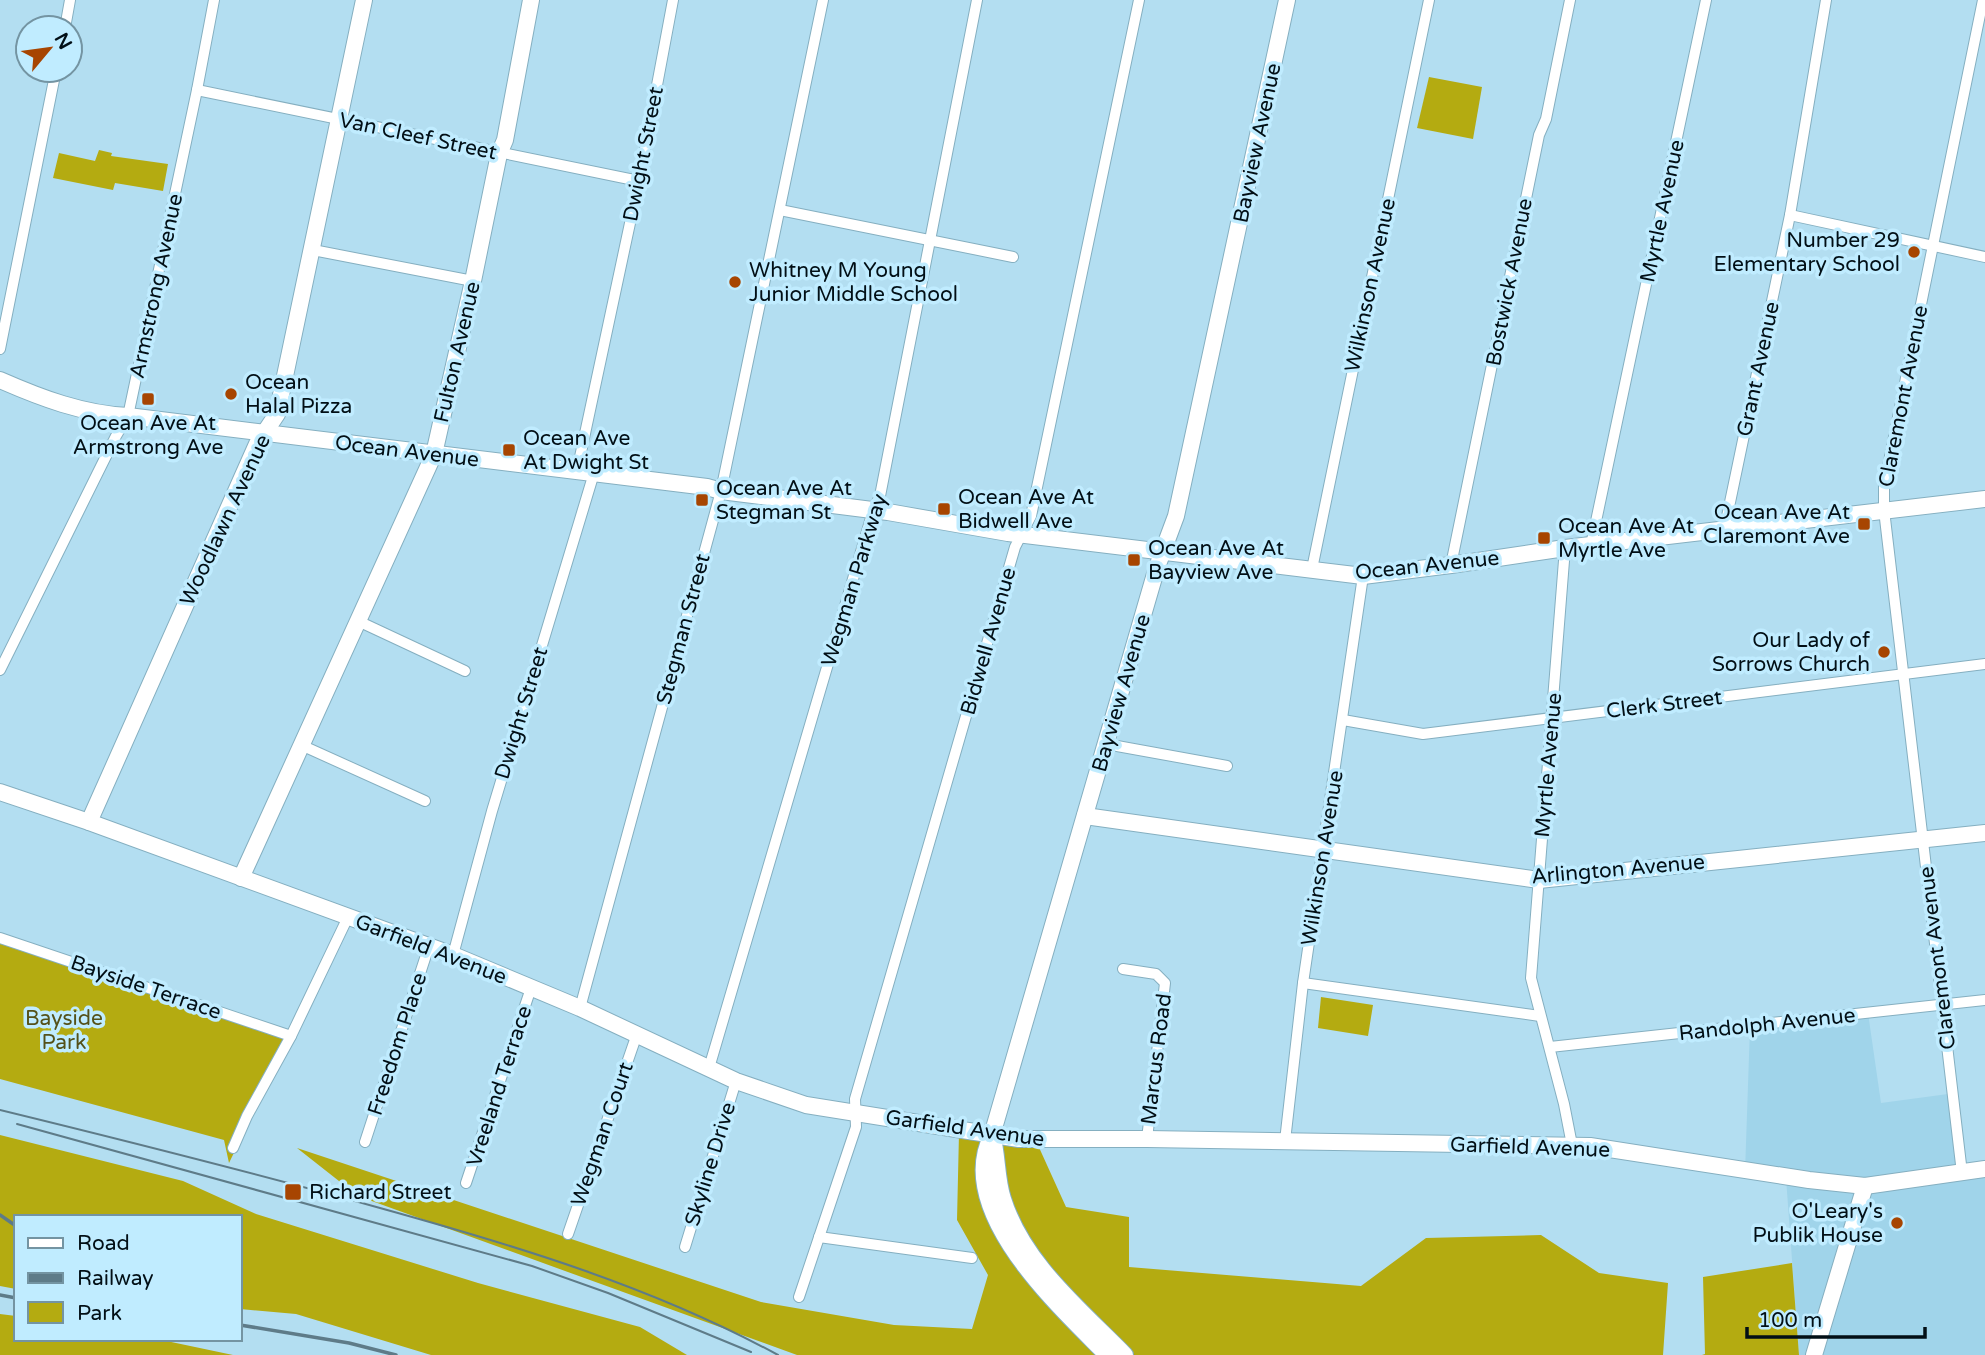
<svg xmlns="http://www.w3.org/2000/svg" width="1985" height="1355" viewBox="0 0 1985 1355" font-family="'Varela Round',sans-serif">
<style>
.built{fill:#a0d4ea}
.green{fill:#b4ab11}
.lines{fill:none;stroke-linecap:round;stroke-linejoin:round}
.street-casing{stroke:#85afc0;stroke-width:12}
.secondary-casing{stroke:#85afc0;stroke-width:18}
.street{stroke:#fff;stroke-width:10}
.secondary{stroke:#fff;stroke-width:16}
.tram{stroke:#5e7b88;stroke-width:2}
.rail{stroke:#5e7b88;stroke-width:3.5}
.poi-dot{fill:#a74501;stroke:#c0ecff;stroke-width:2.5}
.labels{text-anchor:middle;stroke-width:7;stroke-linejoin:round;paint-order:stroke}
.street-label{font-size:21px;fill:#020f16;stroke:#c0ecff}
.poi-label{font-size:21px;fill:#020f16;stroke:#c0ecff;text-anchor:start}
.park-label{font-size:21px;fill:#545119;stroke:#c0ecff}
</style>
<rect width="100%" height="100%" fill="#b3def1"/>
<path class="built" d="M1868 1013 1881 1103 1948 1094 1959 1177 1985 1171V1355H1799L1786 1178 1745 1172 1750 1027Z"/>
<g class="green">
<path d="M1429 77 1482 87 1473 139 1417 128Z"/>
<path d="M99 150 112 153 111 156 168 164 163 191 115 183 113 190 53 178 59 153 95 161Z"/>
<path d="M0 940 289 1039 229 1163 224 1140 0 1079Z"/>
<path d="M1321 997 1373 1005 1368 1036 1318 1028Z"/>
<path d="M959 1133 1037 1143 1066 1207 1129 1217V1267L1361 1286 1426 1238 1541 1235 1599 1273 1668 1283 1663 1355H797L358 1196 297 1148 761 1302 894 1325 972 1329 988 1275 957 1220Z"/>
<path d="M0 1135 183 1181 256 1214 478 1283 640 1327 687 1355H431L296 1314 240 1309V1217H16V1289L0 1286Z"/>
<path d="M1792 1263 1799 1355H1702L1705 1354 1703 1277Z"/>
<path d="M0 1314 16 1316V1339H157L233 1355H0Z"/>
</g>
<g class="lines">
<defs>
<g id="street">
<path d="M65 28 70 0"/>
<path d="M197 90 639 181"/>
<path d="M780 210 1013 257"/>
<path d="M1790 215 1985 257"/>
<path d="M313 250 473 281"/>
<path d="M0 349 56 70"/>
<path d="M577 471 639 181 673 0"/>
<path d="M1724 531 1790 215 1826 0"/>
<path d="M1591 545 1706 0"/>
<path d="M1565 548 1531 978 1564 1104 1572 1145"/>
<path d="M1451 565 1539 135 1546 119 1570 0"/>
<path d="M1312 569 1429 0"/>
<path d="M358 621 465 671"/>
<path d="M0 670 116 436 128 416 197 90 214 0"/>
<path d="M1343 720 1423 734 1985 664"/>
<path d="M1106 744 1227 766"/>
<path d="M301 745 425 801"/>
<path d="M0 938 291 1036"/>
<path d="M453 955 492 811 594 473"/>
<path d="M1123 969 1156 974 1165 983 1147 1139"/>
<path d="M1303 983 1540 1016"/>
<path d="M580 1008 721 491 823 0"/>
<path d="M1550 1047 1985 1000"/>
<path d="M709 1068 873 511 880 496 977 0"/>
<path d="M1285 1141 1303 983 1363 576"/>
<path d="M365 1142 429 946"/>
<path d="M233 1148 247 1116 291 1036 348 917"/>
<path d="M1962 1173 1884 510V486L1983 0"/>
<path d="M466 1183 531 988"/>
<path d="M568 1234 637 1034"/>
<path d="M819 1237 972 1258"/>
<path d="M685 1247 736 1081"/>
<path d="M799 1297 856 1127 855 1099 1015 547 1031 516 1139 0"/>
</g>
<g id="secondary">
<path d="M0 380C41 398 83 414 128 416L707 487 721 491 888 512 1008 533 1363 576 1451 565 1565 548 1985 499"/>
<path d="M0 792 89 822 453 955 580 1008 736 1081 806 1105 1019 1139H1147L1590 1146 1809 1180 1865 1186 1985 1169"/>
<path d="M1085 816 1539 880 1985 833"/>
<path d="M89 822 257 444 277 414 364 0"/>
<path d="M241 878 434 454 473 281 499 154 505 140 531 0"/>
<path d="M992 1135C998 1156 996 1178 1003 1199 1023 1263 1080 1309 1125 1355"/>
<path d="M1107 1355C1060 1307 953 1211 992 1135L1157 567 1176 516 1287 0"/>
<path d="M1814 1355 1865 1186"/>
</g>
</defs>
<use href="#street" class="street-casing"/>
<use href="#secondary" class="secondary-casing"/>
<use href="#street" class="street"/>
<use href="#secondary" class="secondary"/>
<g class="tram">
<path d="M0 1110C127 1141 254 1173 380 1208 517 1246 653 1287 778 1355"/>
<path d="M17 1124 532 1266 608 1293 751 1352"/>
</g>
<g class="rail">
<path d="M0 1215 16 1226"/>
<path d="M0 1295 16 1298"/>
<path d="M240 1325 349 1343 396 1355"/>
</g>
</g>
<g class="poi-dot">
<circle cx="1914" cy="252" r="7"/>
<circle cx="735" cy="282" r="7"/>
<circle cx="231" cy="394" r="7"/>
<rect x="141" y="392" width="14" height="14" rx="3.5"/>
<rect x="502" y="443" width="14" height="14" rx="3.5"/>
<rect x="695" y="493" width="14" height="14" rx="3.5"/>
<rect x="937" y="502" width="14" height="14" rx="3.5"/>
<rect x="1857" y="517" width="14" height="14" rx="3.5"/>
<rect x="1537" y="531" width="14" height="14" rx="3.5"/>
<rect x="1127" y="553" width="14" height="14" rx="3.5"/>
<circle cx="1884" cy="652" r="7"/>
<rect x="284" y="1183" width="18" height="18" rx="3.5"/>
<circle cx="1897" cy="1223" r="7"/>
</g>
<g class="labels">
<g class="street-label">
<text transform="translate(418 136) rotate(12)" y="7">Van Cleef Street</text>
<text transform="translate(1257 143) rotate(-78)" y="7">Bayview Avenue</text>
<text transform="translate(643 154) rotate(-79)" y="7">Dwight Street</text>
<text transform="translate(1662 211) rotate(-78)" y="7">Myrtle Avenue</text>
<text transform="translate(1509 282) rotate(-79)" y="7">Bostwick Avenue</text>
<text transform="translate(1370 285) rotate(-78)" y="7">Wilkinson Avenue</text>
<text transform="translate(156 286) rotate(-78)" y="7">Armstrong Avenue</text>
<text transform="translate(457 352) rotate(-77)" y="7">Fulton Avenue</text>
<text transform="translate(1758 369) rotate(-78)" y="7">Grant Avenue</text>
<text transform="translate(1903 396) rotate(-79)" y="7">Claremont Avenue</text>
<text transform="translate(407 451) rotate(7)" y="7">Ocean Avenue</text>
<text transform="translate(225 520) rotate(-65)" y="7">Woodlawn Avenue</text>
<text transform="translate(1427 565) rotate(-6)" y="7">Ocean Avenue</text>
<text transform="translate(854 580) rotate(-73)" y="7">Wegman Parkway</text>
<text transform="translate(683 629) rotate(-75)" y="7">Stegman Street</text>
<text transform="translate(988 641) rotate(-74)" y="7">Bidwell Avenue</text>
<text transform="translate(1121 693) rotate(-74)" y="7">Bayview Avenue</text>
<text transform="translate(1664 704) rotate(-7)" y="7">Clerk Street</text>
<text transform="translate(521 713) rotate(-73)" y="7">Dwight Street</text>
<text transform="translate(1548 765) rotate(-85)" y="7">Myrtle Avenue</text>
<text transform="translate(1322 858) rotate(-81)" y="7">Wilkinson Avenue</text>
<text transform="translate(1618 869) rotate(-5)" y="7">Arlington Avenue</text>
<text transform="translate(431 949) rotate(21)" y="7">Garfield Avenue</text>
<text transform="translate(1937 958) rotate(-97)" y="7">Claremont Avenue</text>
<text transform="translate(146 987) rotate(19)" y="7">Bayside Terrace</text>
<text transform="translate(1767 1024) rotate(-6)" y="7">Randolph Avenue</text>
<text transform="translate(397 1044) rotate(-72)" y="7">Freedom Place</text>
<text transform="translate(1156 1059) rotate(-83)" y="7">Marcus Road</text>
<text transform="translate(499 1086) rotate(-72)" y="7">Vreeland Terrace</text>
<text transform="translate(965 1128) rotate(8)" y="7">Garfield Avenue</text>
<text transform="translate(602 1134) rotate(-71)" y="7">Wegman Court</text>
<text transform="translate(1530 1147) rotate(2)" y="7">Garfield Avenue</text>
<text transform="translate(710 1164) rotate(-73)" y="7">Skyline Drive</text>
</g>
<g class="poi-label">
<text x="1900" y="247" text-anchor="end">Number 29<tspan x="1900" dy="24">Elementary School</tspan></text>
<text x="749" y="277">Whitney M Young<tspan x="749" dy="24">Junior Middle School</tspan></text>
<text x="245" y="389">Ocean<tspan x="245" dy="24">Halal Pizza</tspan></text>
<text x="148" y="430" text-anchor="middle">Ocean Ave At<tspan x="148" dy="24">Armstrong Ave</tspan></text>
<text x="523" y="445">Ocean Ave<tspan x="523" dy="24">At Dwight St</tspan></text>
<text x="716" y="495">Ocean Ave At<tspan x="716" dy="24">Stegman St</tspan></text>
<text x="958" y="504">Ocean Ave At<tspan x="958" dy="24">Bidwell Ave</tspan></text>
<text x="1850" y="519" text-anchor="end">Ocean Ave At<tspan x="1850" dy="24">Claremont Ave</tspan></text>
<text x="1558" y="533">Ocean Ave At<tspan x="1558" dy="24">Myrtle Ave</tspan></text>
<text x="1148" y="555">Ocean Ave At<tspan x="1148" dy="24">Bayview Ave</tspan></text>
<text x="1870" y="647" text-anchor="end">Our Lady of<tspan x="1870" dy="24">Sorrows Church</tspan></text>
<text x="309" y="1199">Richard Street</text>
<text x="1883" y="1218" text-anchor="end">O'Leary's<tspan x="1883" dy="24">Publik House</tspan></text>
</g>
<g class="park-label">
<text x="64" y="1025">Bayside<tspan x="64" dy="24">Park</tspan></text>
</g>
</g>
<rect x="14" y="1215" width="228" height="126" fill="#c0ecff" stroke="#7494a2" stroke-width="2"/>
<rect x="28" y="1238" width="35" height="10" fill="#ffffff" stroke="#7494a2" stroke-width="2"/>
<text x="77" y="1250" font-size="21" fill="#020f16">Road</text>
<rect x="28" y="1273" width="35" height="10" fill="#5e7b88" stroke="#7494a2" stroke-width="2"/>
<text x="77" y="1285" font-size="21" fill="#020f16">Railway</text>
<rect x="28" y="1302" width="35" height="21" fill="#b4ab11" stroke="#7494a2" stroke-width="2"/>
<text x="77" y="1320" font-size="21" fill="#020f16">Park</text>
<g transform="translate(49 49) rotate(61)"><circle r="33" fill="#c0ecff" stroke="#7494a2" stroke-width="2"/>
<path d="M0-5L12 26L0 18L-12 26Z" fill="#a74501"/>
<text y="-10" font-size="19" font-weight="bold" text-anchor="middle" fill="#020f16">N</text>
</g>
<path d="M1747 1327v10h178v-10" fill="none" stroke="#020f16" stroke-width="3.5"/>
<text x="1758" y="1327" font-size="21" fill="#020f16" stroke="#c0ecff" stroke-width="5" paint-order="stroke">100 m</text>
</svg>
